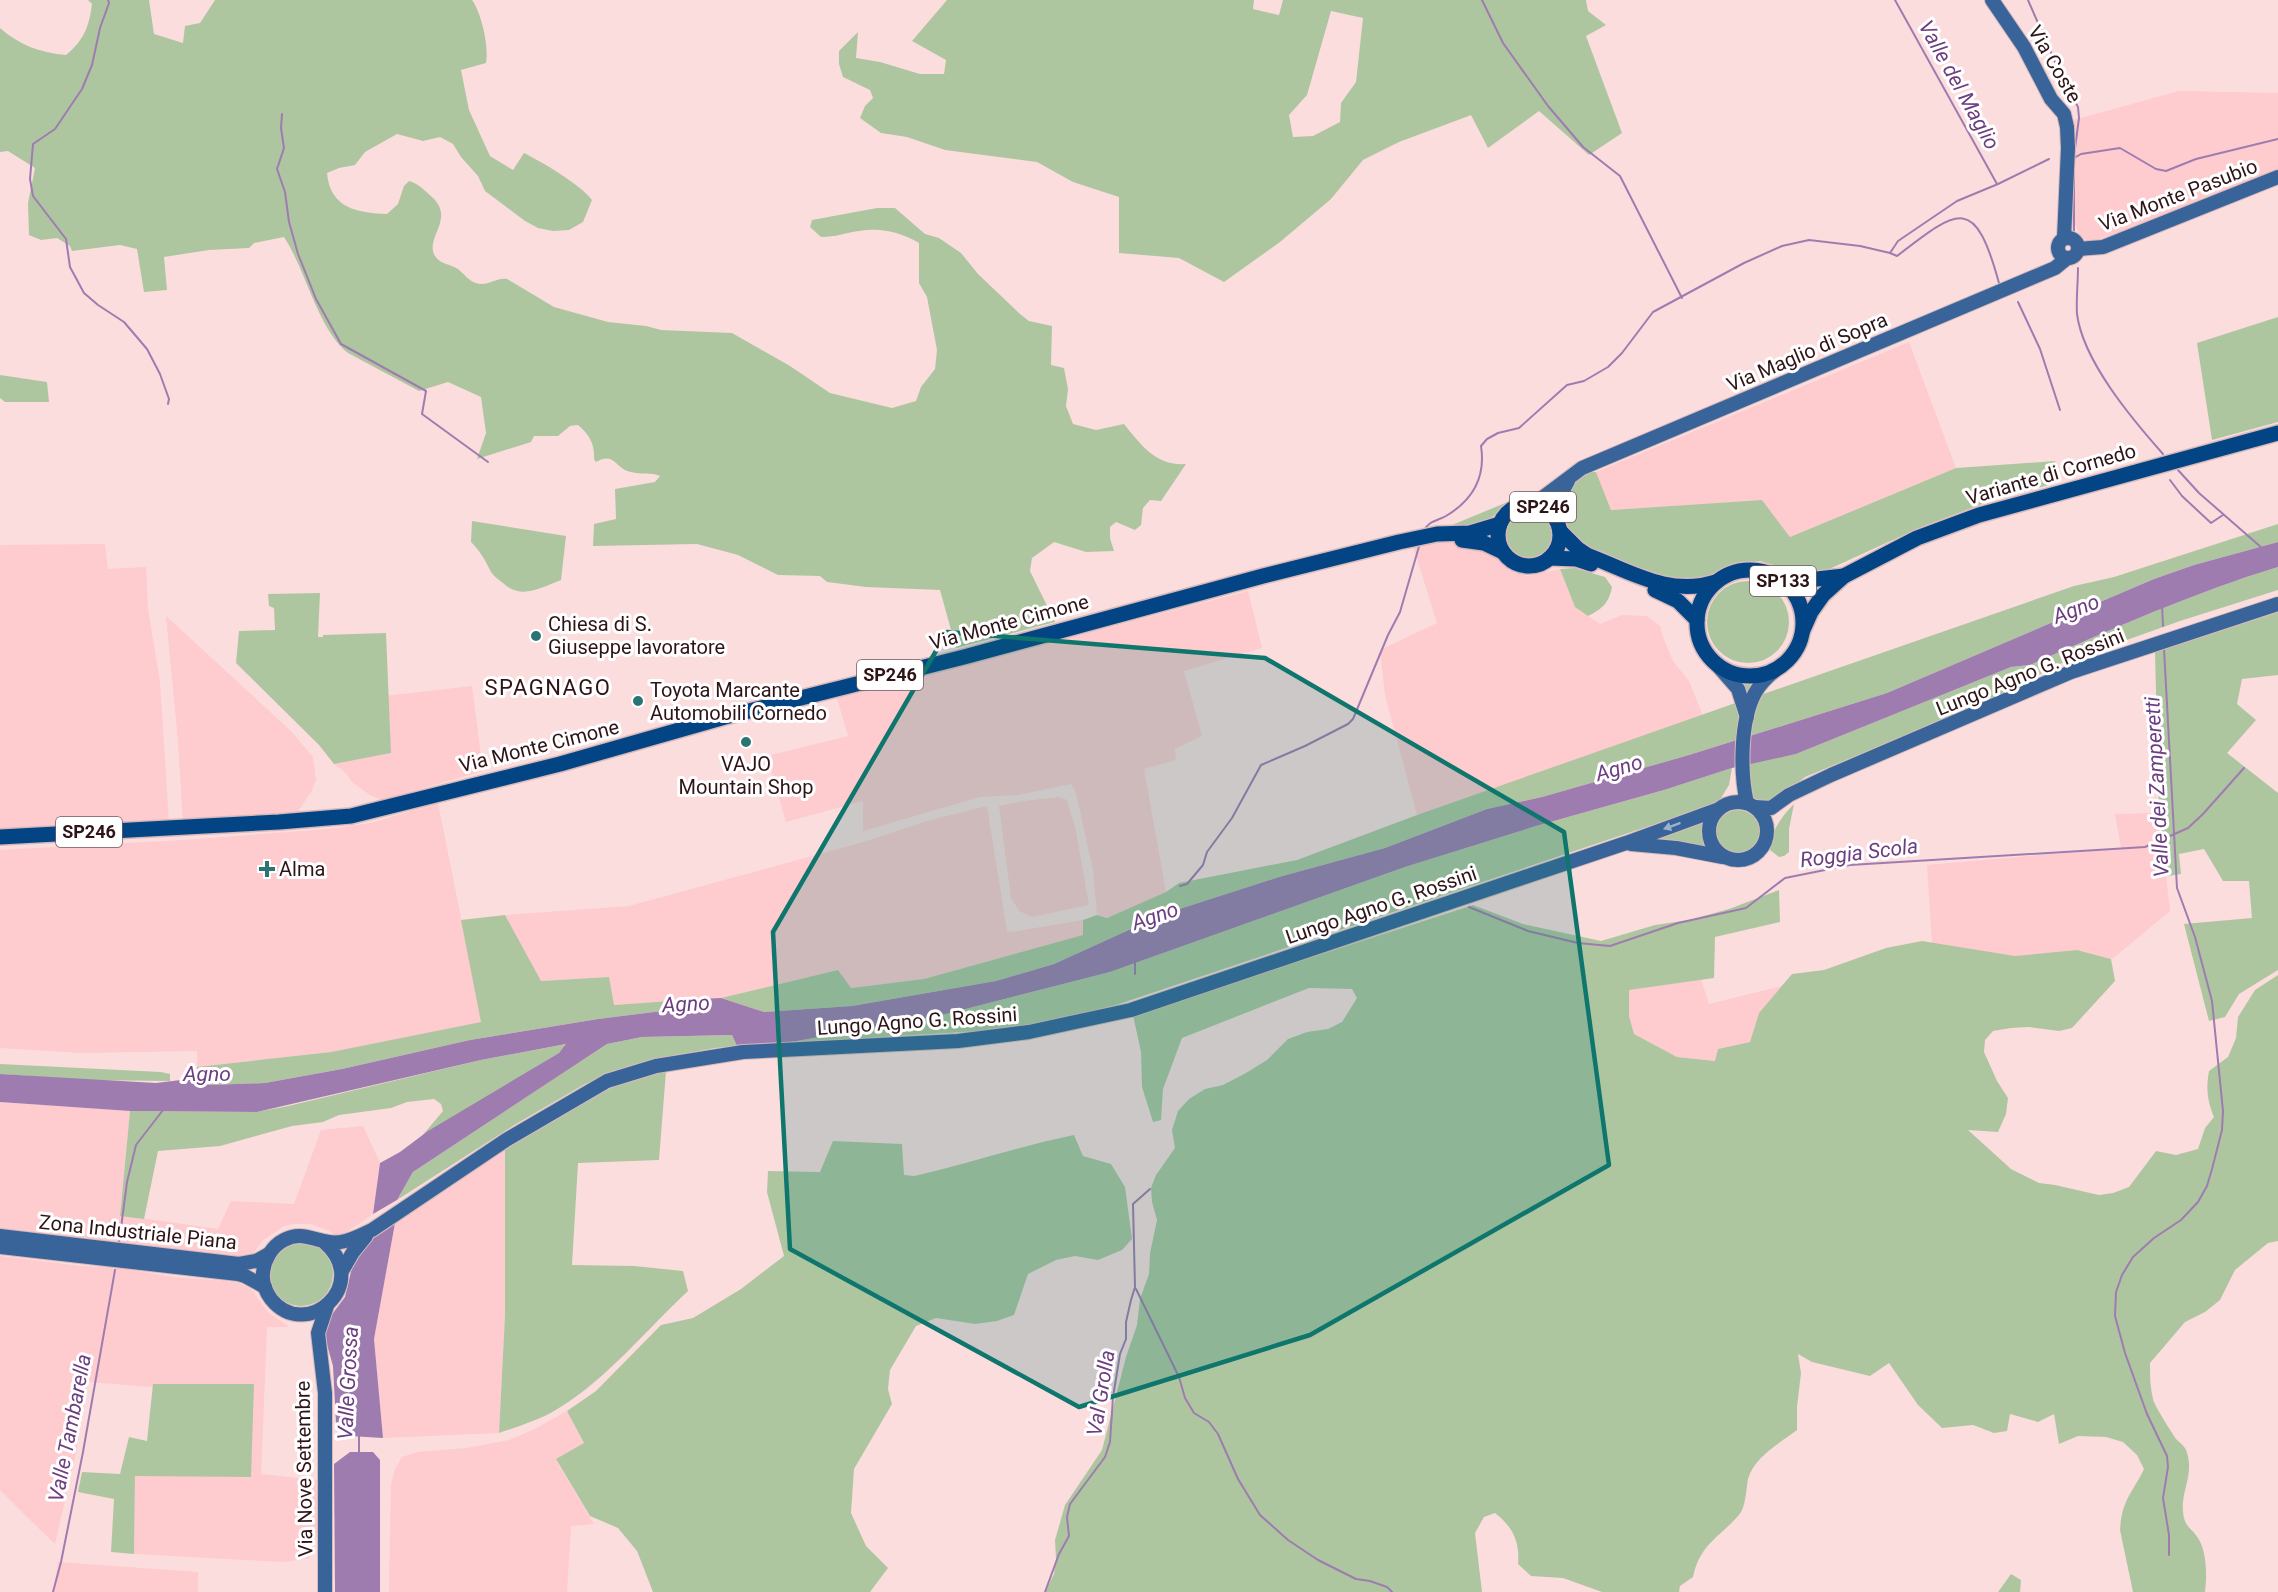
<svg xmlns="http://www.w3.org/2000/svg" width="2278" height="1592" viewBox="0 0 2278 1592" font-family="Roboto,sans-serif">
<style>
.built{fill:#fecbce}
.green{fill:#aec6a0;fill-rule:evenodd}
.water{fill:#9f7cb0}
.lines{fill:none;stroke-linecap:round;stroke-linejoin:round}
.stream{stroke:#9f7cb0;stroke-width:2}
.secondary-casing{stroke:#d7b9ba;stroke-width:16}
.primary-casing{stroke:#d7b9ba;stroke-width:18}
.secondary{stroke:#38649a;stroke-width:14}
.primary{stroke:#034485;stroke-width:15}
.oneway{fill:#9cb2cc}
.marked{fill:#0f766e;fill-opacity:0.2;stroke:#0f766e;stroke-width:4.5;stroke-linejoin:round}
.poi-dot{fill:#2a7574;stroke:#fff;stroke-width:2}
.labels{text-anchor:middle;stroke-width:6;stroke-linejoin:round;paint-order:stroke}
.shield{fill:#fff;stroke:#6d5a5d;stroke-width:1.5}
.shield-label{font-size:18px;font-weight:bold;fill:#2f1417}
.street-label{font-size:20px;fill:#2f1417;stroke:#fff}
.poi-label{font-size:20px;fill:#2f1417;stroke:#fff;text-anchor:start}
.water-label{font-size:21px;font-style:italic;fill:#6c3e80;stroke:#fff}
.quarter-label{font-size:22px;letter-spacing:1.5px;fill:#2f1417;stroke:#fff}
</style>
<rect width="100%" height="100%" fill="#fcddde"/>
<g class="built">
<path d="M2179 91 2278 93V170L2158 220 2089 242 2081 238 2071 214 2070 121Z"/>
<path d="M1909 342 1956 468 1790 537 1762 500 1611 510 1596 472Z"/>
<path d="M1454 532 1497 556 1512 571 1527 576 1560 569 1575 607 1600 624 1622 615 1647 616 1660 626 1664 640 1673 661 1689 681 1703 716 1417 815 1385 695 1380 650 1437 623 1413 546Z"/>
<path d="M105 544 108 569 146 567 148 609 160 682 169 823 0 830V545Z"/>
<path d="M1248 591 1262 648 1184 671 1202 736 1175 749 1176 760 1144 769 1166 892 1107 918 1097 915 1093 870 1076 793 1071 784 1018 795 980 797 863 831V801L786 822 767 756 848 736 837 698Z"/>
<path d="M166 616 292 732 313 757 316 780 311 792 297 813 183 822 178 741Z"/>
<path d="M472 686 483 771 382 800 370 795 352 782 346 773 334 764 391 753 384 696Z"/>
<path d="M1059 797 1067 800 1076 831 1089 905 1032 917 1019 911 1011 898 999 806 1023 801Z"/>
<path d="M438 803 482 1022 331 1052 197 1067V1051L82 1053 0 1048V850L183 840 328 829 371 823Z"/>
<path d="M987 806 1007 931 1011 932 1083 920V935L924 979 850 988 838 970 721 998 613 1005 609 977 540 981 505 915 629 906 867 841 927 821Z"/>
<path d="M2159 813 2170 911 2112 959 2077 950 2015 956 1932 943 1927 865 2121 848 2115 814Z"/>
<path d="M1701 979 1709 1004 1782 986 1759 1013 1750 1042 1718 1049 1716 1061 1677 1057 1634 1034 1629 1016V990Z"/>
<path d="M0 1102 130 1111 120 1215 218 1229 231 1201 294 1204 321 1130 363 1126 380 1163 373 1214 338 1238 329 1231 311 1224H294L284 1226 262 1241 256 1249 251 1263 170 1249 0 1230Z"/>
<path d="M505 1148V1315L499 1433 383 1438 374 1339 395 1223Z"/>
<path d="M0 1256 81 1266 115 1267 173 1277 226 1281 239 1283 251 1289 268 1312 289 1327H267L261 1474 317 1480 320 1527 309 1558 284 1562 134 1554 135 1476 253 1384H154L153 1387 88 1382 76 1453 55 1544 29 1519 0 1490Z"/>
<path d="M567 1411 584 1443 556 1460 594 1524 571 1526 567 1592H389L391 1484 395 1469 402 1457 417 1452 467 1448 509 1440 535 1429Z"/>
<path d="M58 1562 198 1572V1592H53Z"/>
</g>
<g class="green">
<path d="M88 0H149L154 34 183 43 185 26 200 23 215 0H472C482 14 489 47 486 63L461 70 469 110 490 156 513 170 524 153C542 162 581 185 592 200L583 222 569 230 553 231 538 228 525 221 485 191 478 176 461 157 453 144 440 137 423 141 397 134 365 152 355 165 339 168 327 173C330 208 357 213 387 214L398 204 404 186 409 181C419 184 424 190 432 197 456 219 424 238 435 256 441 265 451 264 458 269 464 274 469 281 476 283 487 287 497 277 507 279L554 307 608 322 646 326 661 330 732 333 790 366 830 393 892 408 916 401 921 387 935 369 937 350 927 297 919 283V243C901 232 880 227 859 231 844 233 837 237 821 237L810 227 812 220 877 208H895L925 234 939 238 961 253 978 274 1020 314 1029 321 1052 326 1051 365 1064 368 1068 389 1066 406 1073 424 1096 430 1124 424C1142 446 1156 466 1186 464L1161 501 1150 500 1143 508 1141 525 1135 530 1116 522 1110 527V538L1114 551 1086 552 1054 542 1032 558 1030 571 1055 622 956 648 940 590 866 587 827 582 820 576 778 575 738 555 697 544 593 546 594 524 616 519 615 489 655 482 660 476C651 472 641 475 631 472 615 469 615 451 596 462L594 459C595 444 589 434 578 425L570 426 558 436H534L531 442 477 459 486 433 481 397 448 382 419 391 348 353C318 330 306 270 284 237L254 243 249 248 209 250 164 257 167 290 144 292 137 249 120 245 72 251 70 246 57 238 41 240 29 235 28 203 35 168 8 151 0 152V28C19 45 41 53 66 55 84 40 89 27 92 4Z"/>
<path d="M947 0H1254L1253 9 1279 15 1283 0H1586L1588 11 1606 25 1586 36 1622 133 1589 155 1539 111 1488 148 1471 115 1466 117 1399 142 1363 160 1331 199 1280 242 1224 282 1179 258 1119 253V197L1073 182 1037 162 945 150 907 137 881 133 860 118 865 106 873 98 870 90 843 77 839 64V51L858 32 856 58 880 62 920 74H944L946 60 912 41ZM1331 11 1363 18 1356 82 1341 103 1340 122 1313 136 1293 137 1289 115 1307 95Z"/>
<path d="M2278 317V422L2212 440 2197 343Z"/>
<path d="M0 375 47 382 49 402H5L0 398Z"/>
<path d="M2055 461 2059 482 1990 501 1921 527 1825 571H1793L1760 561 1732 565 1713 575 1691 581H1671L1585 546 1570 534 1562 514 1566 488 1583 472H1596L1611 510 1762 500 1790 537 1956 468Z"/>
<path d="M1510 501C1491 519 1480 530 1452 525Z"/>
<circle cx="1529" cy="534" r="24"/>
<path d="M472 521 566 536 561 580C540 588 521 600 503 583 498 579 492 575 490 570 484 558 480 551 471 542Z"/>
<path d="M2278 524V542L2194 565 2154 579 1887 693 1689 755 1542 797 1487 809 1385 848 1279 877 1164 914 1054 964 996 981 852 1006 764 1012 721 998 838 970 851 988 924 979 1083 935V920L1097 915 1107 918 1166 892 1179 883 1297 860 1417 815 1744 700 1735 680H1756L1749 699 2074 586 2114 577Z"/>
<path d="M2278 567V590L2180 621 2054 666 2012 691 1805 777 1775 801 1762 804 1751 798 1749 763 1796 754 2011 667 2030 665C2112 629 2193 593 2278 567Z"/>
<path d="M1575 568 1605 577 1612 587C1609 603 1602 609 1588 616L1575 607 1560 569Z"/>
<circle cx="1748" cy="622" r="41"/>
<path d="M320 593 318 637H323V635L386 633 391 753 334 764 319 745 236 663 239 631 275 630 274 608 269 606 268 594Z"/>
<path d="M2278 612V675L2242 679 2237 704 2256 720 2227 753 2278 793V970L2239 994 2225 1017 2209 1021 2184 924 2252 918 2249 881H2223L2204 849 2179 854 2181 874 2167 876 2159 813 2155 652Z"/>
<path d="M1732 768 1729 785 1718 803 1116 1005 1068 1017 1011 1029 786 1043 942 1015 1110 972 1405 867 1536 826 1664 790Z"/>
<path d="M1794 804 1789 829V852L1784 856 1779 857 1770 850C1771 831 1781 817 1794 804Z"/>
<circle cx="1738" cy="832" r="22"/>
<path d="M1704 818 1702 835 1707 849 1641 840Z"/>
<path d="M1779 890 1780 922 1715 937 1714 978 1629 990V1016L1634 1034 1677 1057 1715 1061 1718 1049 1750 1042 1759 1013 1792 974 1824 970 1886 948 1922 941 2015 956 2077 950 2111 959 2115 981 2072 1028 2059 1031 2029 1027 2011 1028 1993 1031 1985 1040 1984 1052 1997 1081 2008 1098 2006 1114 1998 1132 1968 1130 2011 1169 2039 1183 2055 1185 2099 1195 2113 1193 2129 1187 2156 1151 2176 1155 2198 1149 2205 1128 2214 1117C2207 1100 2206 1088 2209 1071L2228 1057 2236 1038 2238 1017 2255 990 2278 975V1241L2268 1243 2235 1270 2220 1300 2205 1312 2185 1322 2150 1363C2150 1375 2150 1387 2153 1399 2155 1407 2171 1431 2176 1439 2180 1443 2186 1447 2187 1453 2194 1474 2181 1492 2183 1511 2184 1527 2191 1527 2198 1538 2207 1552 2207 1576 2205 1592H2133L2120 1530C2122 1499 2132 1494 2144 1469L2137 1455 2123 1442 2106 1437 2078 1436 2059 1444 2054 1414 2038 1422 2010 1414 2007 1431 1994 1433 1973 1425 1942 1428 1918 1405 1889 1363 1870 1376 1812 1362 1798 1354 1801 1373 1797 1407V1430C1780 1443 1754 1457 1748 1479 1746 1489 1746 1507 1739 1515 1720 1537 1700 1544 1693 1577L1680 1586 1679 1592H1602L1563 1578 1531 1576 1518 1564C1520 1542 1513 1527 1495 1513L1484 1517 1475 1533 1482 1592H1045L1054 1574 1056 1559 1055 1540 1065 1505 1102 1450 1126 1357 1137 1325 1140 1299 1149 1274 1150 1253 1157 1220 1152 1202 1151 1188 1156 1175 1175 1148 1172 1130 1178 1111 1189 1099 1205 1089 1223 1085 1246 1073 1267 1060 1288 1039 1307 1032 1328 1029 1342 1022 1357 998 1352 989 1309 988 1182 1038 1163 1089 1161 1120 1153 1122 1142 1087 1141 1052 1133 1015 1473 905 1523 924 1601 941 1655 925 1689 920 1729 909Z"/>
<path d="M505 915 541 981 609 977 614 1005 698 999 694 1007 598 1019 470 1040 342 1069 265 1083 208 1085 197 1078V1067L331 1052 481 1022 461 920Z"/>
<path d="M732 1035 737 1046 715 1048 647 1061 585 1084 516 1124 397 1200 413 1172 607 1044 642 1037Z"/>
<path d="M567 1044 559 1053 422 1136 443 1111 441 1104 434 1099 407 1102 391 1108 339 1115 323 1122 292 1126 220 1146 158 1151 144 1219 120 1216 130 1111 257 1112 288 1106 481 1060Z"/>
<path d="M0 1064 161 1072 170 1074V1081L85 1080 0 1074Z"/>
<path d="M666 1071 659 1160 578 1163 572 1265 634 1266 683 1271 688 1291C646 1330 608 1378 559 1408 540 1420 519 1426 499 1433L505 1315V1148C557 1117 606 1082 666 1071Z"/>
<path d="M1074 1135 1083 1156 1111 1164 1125 1187 1132 1239 1122 1250 1098 1260 1075 1256 1056 1260 1028 1274 1014 1315 997 1321 975 1324 936 1318 916 1326 890 1370 888 1389 892 1404 854 1469 851 1513 866 1546 888 1568 870 1592H653L637 1551 618 1528 590 1516 556 1459 584 1443 567 1411 596 1391 661 1325 693 1318 741 1289 784 1256 767 1192 768 1171 820 1172 833 1141 902 1144 904 1175 914 1176C968 1164 1020 1146 1074 1135Z"/>
<circle cx="301" cy="1274" r="32"/>
<path d="M153 1384H254L251 1477 135 1476 134 1554 111 1552 114 1499 78 1492 82 1472 120 1474 129 1437 147 1441Z"/>
<path d="M2011 1574 2021 1580 2020 1592H1998Z"/>
</g>
<g class="water">
<path d="M2278 542V567C2193 593 2112 629 2030 665L2011 667 1796 754 1732 768 1664 790 1536 826 1405 867 1110 972 942 1015 786 1043 737 1046 732 1035 642 1037 607 1044 413 1172 397 1200 373 1214 380 1163 400 1152 428 1131 559 1053 566 1044 481 1060 257 1112 130 1111 0 1102V1074L156 1083 197 1078 208 1085 265 1083 342 1069 470 1040 598 1019 694 1007 698 999 721 998 764 1012 852 1006 996 981 1054 964 1164 914 1279 877 1385 848 1487 809 1542 797 1689 755 1887 693 2154 579 2194 565Z"/>
<path d="M395 1223 374 1339 383 1438 350 1436 336 1423 333 1366 324 1334 327 1321 345 1297 355 1255 366 1243Z"/>
<path d="M350 1452H373L380 1460V1592H335L334 1464Z"/>
</g>
<g class="lines">
<g class="stream">
<path d="M108 0 109 3 100 28 92 65 82 89 55 129 33 144 30 179 33 196 66 239 70 267 84 293 98 305 124 322 147 349 160 374 169 399 168 404"/>
<path d="M1482 0 1503 43 1548 106 1583 147 1620 176 1682 298"/>
<path d="M1895 0 1997 184"/>
<path d="M2028 0 2059 71 2078 107 2079 118 2074 156"/>
<path d="M282 114 281 128 284 148 277 169 285 192 289 222 298 254 316 299 341 344 426 391 422 414 488 462"/>
<path d="M2074 158 2081 154 2120 148 2156 169 2166 171 2196 159 2278 139"/>
<path d="M2074 162V232"/>
<path d="M1890 253 1897 256C1960 207 1975 196 1999 283"/>
<path d="M2078 268C2078 283 2076 299 2077 314 2083 361 2132 419 2163 454"/>
<path d="M2018 302 2040 349 2060 410"/>
<path d="M2178 470 2199 493 2262 548"/>
<path d="M2170 480 2182 496 2211 523 2223 515"/>
<path d="M1424 531C1428 521 1437 521 1446 516 1473 500 1486 478 1481 446L1487 439 1498 433 1519 428 1567 385 1584 381 1608 367 1622 353 1653 312 1744 263 1782 246 1809 240 1860 246 1890 253 1898 241 1957 201 1998 184 2049 159"/>
<path d="M2162 605 2163 626"/>
<path d="M2164 649 2177 888 2195 937 2212 1001 2223 1111 2222 1130 2212 1169 2207 1186 2198 1202 2181 1220 2154 1238 2133 1257 2122 1275 2116 1292 2115 1316 2125 1353 2147 1414 2167 1456 2168 1467 2163 1498 2169 1535V1555"/>
<path d="M1180 886 1187 884 1203 865 1207 852 1232 818 1261 765 1305 746 1348 724 1353 719 1388 635 1400 612 1420 543"/>
<path d="M1469 907 1528 931 1578 943 1610 946 1678 923 1746 908 1785 878 1850 865 2145 847 2188 828 2203 814 2244 768"/>
<path d="M1135 974V962"/>
<path d="M119 1243 127 1182 136 1145 163 1110"/>
<path d="M1136 1289 1179 1377 1185 1398 1194 1413 1209 1422 1218 1434 1238 1479 1260 1515 1288 1540 1318 1560 1356 1579 1370 1581 1387 1587 1392 1592"/>
<path d="M359 1454V1436"/>
<path d="M53 1592 61 1562 83 1452 115 1270"/>
<path d="M1045 1592 1059 1554 1069 1536 1067 1517 1070 1504 1105 1457 1110 1442 1113 1397 1120 1354 1126 1339V1322L1131 1300 1135 1287 1133 1204 1150 1189"/>
</g>
<defs>
<g id="secondary">
<path d="M1992 0 2024 47 2051 99 2064 114 2067 127 2068 148 2064 238"/>
<circle cx="2068" cy="248" r="10"/>
<path d="M2078 249 2103 247 2278 177"/>
<path d="M1534 504 1582 468 2055 268 2066 259"/>
<path d="M1557 520 1560 496 1568 481"/>
<path d="M1717 665 1738 689 1747 717"/>
<circle cx="1738" cy="831" r="29"/>
<path d="M1747 803C1740 773 1740 721 1755 693 1761 682 1768 676 1777 669"/>
<path d="M1755 807 1771 808 1789 795 1831 775 2071 672 2278 604"/>
<path d="M1631 844 1676 848 1723 857"/>
<path d="M0 1236 239 1264 256 1261 269 1254"/>
<path d="M324 1242C373 1284 306 1343 271 1299 266 1292 262 1282 263 1273 264 1260 272 1246 284 1240 299 1232 309 1238 324 1241 341 1246 357 1237 372 1230L506 1140 607 1081 656 1066 743 1052 958 1041 1029 1032 1131 1010 1626 843 1719 809"/>
<path d="M0 1247 238 1274 245 1276 265 1287"/>
<path d="M342 1271 353 1252 366 1236"/>
<path d="M325 1592V1393L318 1333 327 1306"/>
</g>
<g id="primary">
<circle cx="1529" cy="535" r="31"/>
<path d="M1561 532 1578 549 1587 555C1631 572 1669 597 1716 582"/>
<path d="M1462 540 1484 543 1503 552"/>
<path d="M1550 558 1576 559 1591 564"/>
<circle cx="1750" cy="623" r="53"/>
<path d="M1781 579 1799 581 1844 576"/>
<path d="M1655 590 1678 601 1697 620"/>
<path d="M1803 630 1811 612 1823 595 1844 576 1917 538 1979 515 2278 433"/>
<path d="M0 837 279 822 351 816 560 764 725 717 964 657 1263 576 1399 542 1437 534 1470 533 1500 524"/>
</g>
</defs>
<use href="#secondary" class="secondary-casing"/>
<use href="#primary" class="primary-casing"/>
<use href="#secondary" class="secondary"/>
<use href="#primary" class="primary"/>
</g>
<defs><path id="oneway-solid" d="M-6-.8H1V-3.2L6.5 0L1 3.2V.8H-6Z" transform="scale(1.5)"/></defs>
<use class="oneway" href="#oneway-solid" transform="translate(1672 826) rotate(160)"/>
<path class="marked" d="M947 632 1265 658 1564 832 1609 1165 1310 1335 1079 1407 790 1249 773 932Z"/>
<g class="poi-dot">
<circle cx="536" cy="636" r="6"/>
<circle cx="638" cy="701" r="6"/>
<circle cx="746" cy="742" r="6"/>
<path d="M264 860h6v6h6v6h-6v6h-6v-6h-6v-6h6z"/>
</g>
<g class="labels">
<g class="shield">
<rect x="1510" y="492" width="66" height="30" rx="4.5"/>
<rect x="1750" y="566" width="66" height="30" rx="4.5"/>
<rect x="857" y="660" width="66" height="30" rx="4.5"/>
<rect x="56" y="817" width="66" height="30" rx="4.5"/>
</g>
<g class="shield-label">
<text x="1543" y="513">SP246</text>
<text x="1783" y="587">SP133</text>
<text x="890" y="681">SP246</text>
<text x="89" y="838">SP246</text>
</g>
<g class="street-label">
<text transform="translate(2055 64) rotate(60)" y="7">Via Coste</text>
<text transform="translate(2178 195) rotate(-21)" y="7">Via Monte Pasubio</text>
<text transform="translate(1807 352) rotate(-23)" y="7">Via Maglio di Sopra</text>
<text transform="translate(2051 474) rotate(-16)" y="7">Variante di Cornedo</text>
<text transform="translate(1009 622) rotate(-15)" y="7">Via Monte Cimone</text>
<text transform="translate(2030 672) rotate(-22)" y="7">Lungo Agno G. Rossini</text>
<text transform="translate(539 746) rotate(-14)" y="7">Via Monte Cimone</text>
<text transform="translate(1381 905) rotate(-19)" y="7">Lungo Agno G. Rossini</text>
<text transform="translate(917 1021) rotate(-4)" y="7">Lungo Agno G. Rossini</text>
<text transform="translate(138 1232) rotate(6)" y="7">Zona Industriale Piana</text>
<text transform="translate(304 1469) rotate(-91)" y="7">Via Nove Settembre</text>
</g>
<g class="poi-label">
<text x="548" y="631">Chiesa di S.<tspan x="548" dy="23">Giuseppe lavoratore</tspan></text>
<text x="650" y="697">Toyota Marcante<tspan x="650" dy="23">Automobili Cornedo</tspan></text>
<text x="746" y="771" text-anchor="middle">VAJO<tspan x="746" dy="23">Mountain Shop</tspan></text>
<text x="279" y="876">Alma</text>
</g>
<g class="water-label">
<text transform="translate(1959 85) rotate(61)" y="7">Valle del Maglio</text>
<text transform="translate(2076 609) rotate(-21)" y="7">Agno</text>
<text transform="translate(1619 768) rotate(-16)" y="7">Agno</text>
<text transform="translate(2157 787) rotate(-93)" y="7">Valle dei Zamperetti</text>
<text transform="translate(1859 853) rotate(-7)" y="7">Roggia Scola</text>
<text transform="translate(1155 916) rotate(-19)" y="7">Agno</text>
<text transform="translate(686 1004) rotate(-3)" y="7">Agno</text>
<text x="207" y="1081">Agno</text>
<text transform="translate(348 1383) rotate(-87)" y="7">Valle Grossa</text>
<text transform="translate(1101 1393) rotate(-81)" y="7">Val Grolla</text>
<text transform="translate(70 1428) rotate(-79)" y="7">Valle Tambarella</text>
</g>
<g class="quarter-label">
<text x="548" y="695">SPAGNAGO</text>
</g>
</g>
</svg>
